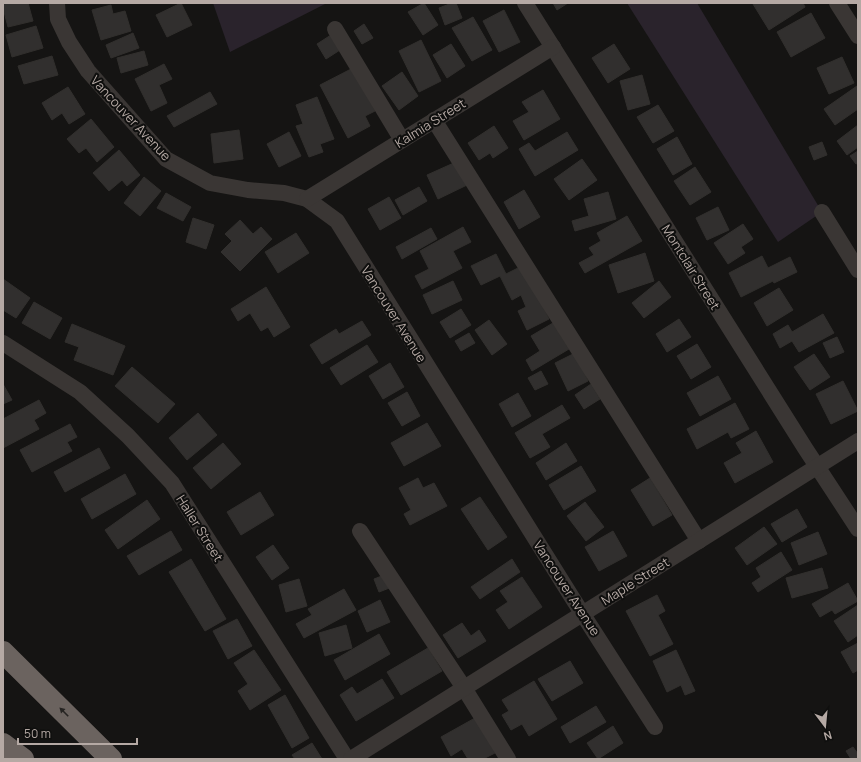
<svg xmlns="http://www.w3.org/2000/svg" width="861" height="762" viewBox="0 0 861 762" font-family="Manrope,sans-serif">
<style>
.green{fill:#2a232c}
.building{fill:#312f2e;stroke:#312f2d}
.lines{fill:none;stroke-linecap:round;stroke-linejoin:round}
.minor{stroke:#3a3634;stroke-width:16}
.highway{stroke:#6b635f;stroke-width:22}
.oneway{fill:#262422}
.labels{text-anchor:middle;stroke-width:4;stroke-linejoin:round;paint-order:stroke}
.street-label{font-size:13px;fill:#b5a9a4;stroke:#0f0f0e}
</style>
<rect width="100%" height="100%" fill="#151413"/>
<g class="green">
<path d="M213 3H327L230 52Z"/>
<path d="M627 3H697L822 212 778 242Z"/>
</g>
<g class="building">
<path d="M3 3H28L33 21 8 27 3 8Z"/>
<path d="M181 3 192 25 167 37 156 15Z"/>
<path d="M424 3 438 25 423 35 408 12Z"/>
<path d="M452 3H456L462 18 445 25 439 8Z"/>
<path d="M553 3H568L557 10Z"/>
<path d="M754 3H803L805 7 769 30 753 4Z"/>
<path d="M111 5 113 14 125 11 131 31 101 40 92 10Z"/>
<path d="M504 10 520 42 499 52 483 21Z"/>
<path d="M811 13 825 38 791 57 777 32Z"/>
<path d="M473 17 492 50 472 61 452 28Z"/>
<path d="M364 24 373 38 362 44 354 31Z"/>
<path d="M36 26 43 48 12 57 6 35Z"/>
<path d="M133 33 139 48 111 58 106 45Z"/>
<path d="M331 35 340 50 326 59 317 44Z"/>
<path d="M421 40 441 81 419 92 399 51Z"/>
<path d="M451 44 465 66 447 78 433 55Z"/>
<path d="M614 44 630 69 608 83 592 58Z"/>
<path d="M144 51 148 65 121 73 117 58Z"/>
<path d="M52 56 58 75 24 84 18 66Z"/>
<path d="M842 57 854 83 829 94 817 68Z"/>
<path d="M164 64 172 79 159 85 167 103 151 111 135 79Z"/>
<path d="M353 68 375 111 365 116 370 126 348 138 320 85Z"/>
<path d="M402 72 418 96 399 110 382 86Z"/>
<path d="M642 75 650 104 628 110 620 81Z"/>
<path d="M857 86 858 88V109L835 125 824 109Z"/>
<path d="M68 87 85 114 69 124 62 113 52 120 42 103Z"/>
<path d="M543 90 560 119 524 140 513 121 529 112 522 102Z"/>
<path d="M210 92 217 104 174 127 167 116Z"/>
<path d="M317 97 334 139 320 144 323 152 309 157 296 126 303 124 296 105Z"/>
<path d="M658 105 674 131 653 143 637 117Z"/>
<path d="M91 119 114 147 97 162 86 148 79 153 67 139Z"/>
<path d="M858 125V147L847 155 837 141Z"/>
<path d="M494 126 508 148 493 158 490 153 479 160 468 143Z"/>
<path d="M239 130 243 159 214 163 211 134Z"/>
<path d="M289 132 301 156 279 167 267 144Z"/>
<path d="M567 132 578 150 535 176 519 149 529 143 535 151Z"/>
<path d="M677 137 692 164 673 175 657 149Z"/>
<path d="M822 142 827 155 814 160 809 147Z"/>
<path d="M119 150 140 175 127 186 122 180 109 191 93 173Z"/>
<path d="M858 151V163L856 164 850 156Z"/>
<path d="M582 159 597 180 569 200 554 179Z"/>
<path d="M456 162 467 185 438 199 427 175Z"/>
<path d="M695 167 711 192 690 205 674 181Z"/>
<path d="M144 177 161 191 140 216 124 203Z"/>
<path d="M419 187 427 201 403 215 395 200Z"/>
<path d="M524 190 540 217 519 229 504 202Z"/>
<path d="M608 192 616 219 575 231 572 221 589 216 584 199Z"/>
<path d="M166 193 191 207 183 221 157 208Z"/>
<path d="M389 197 401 218 380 230 368 209Z"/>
<path d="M718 207 729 230 707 240 696 218Z"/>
<path d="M627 216 642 241 585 273 579 263 594 255 589 248 601 241 597 233Z"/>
<path d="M193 218 214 225 206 249 186 242Z"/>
<path d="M240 220 253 234 261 227 272 239 240 271 221 252 232 241 225 234Z"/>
<path d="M743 224 753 239 741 247 745 253 728 264 714 243Z"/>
<path d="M463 227 471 242 453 251 462 268 422 289 415 276 429 269 420 251Z"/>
<path d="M431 228 437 239 402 259 396 247Z"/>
<path d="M296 233 309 253 278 273 265 252Z"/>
<path d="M645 253 654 281 618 293 609 265Z"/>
<path d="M496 254 506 274 522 266 549 319 527 330 518 311 526 307 521 295 512 300 500 276 481 285 471 266Z"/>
<path d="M762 256 768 268 790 257 797 272 774 283 773 281 741 297 729 273Z"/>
<path d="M3 279 30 298 16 318 3 310Z"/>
<path d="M453 281 462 300 432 314 423 295Z"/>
<path d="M659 281 671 297 644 318 632 303Z"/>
<path d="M266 287 290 327 274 337 268 327 261 331 250 313 238 321 231 309Z"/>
<path d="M779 288 793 310 767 326 754 303Z"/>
<path d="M34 302 62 318 50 339 22 323Z"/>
<path d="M461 309 471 325 450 338 440 322Z"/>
<path d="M823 314 834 333 799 352 792 341 780 348 773 334 788 325 792 332Z"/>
<path d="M679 319 691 337 667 352 656 334Z"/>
<path d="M489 320 507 344 492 355 475 330Z"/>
<path d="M362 321 371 335 322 364 310 345 336 329 339 334Z"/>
<path d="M553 323 569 349 532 371 526 360 540 351 531 336Z"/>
<path d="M72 324 125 346 113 375 74 360 79 347 65 342Z"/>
<path d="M469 333 475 343 461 351 455 341Z"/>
<path d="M837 337 844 352 830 358 823 343Z"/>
<path d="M697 344 711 367 691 379 677 356Z"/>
<path d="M367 345 378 362 341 385 330 368Z"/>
<path d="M575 353 588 381 568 391 555 363Z"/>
<path d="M814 354 830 377 810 390 794 367Z"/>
<path d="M390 363 404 387 383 399 369 376Z"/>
<path d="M132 367 175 404 158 423 115 386Z"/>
<path d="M541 371 548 384 535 390 528 378Z"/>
<path d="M718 376 731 399 700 416 687 393Z"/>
<path d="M843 381 858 411 831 424 816 394Z"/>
<path d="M3 384 12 400 3 404Z"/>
<path d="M591 384 600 399 584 409 575 395Z"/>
<path d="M407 392 420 416 402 426 388 403Z"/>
<path d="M518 393 531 416 512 427 499 404Z"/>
<path d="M39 400 46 413 34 420 39 429 3 448V419Z"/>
<path d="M735 403 749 429 731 438 728 432 697 449 687 429Z"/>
<path d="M562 405 570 418 542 434 550 447 530 458 515 433Z"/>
<path d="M198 413 217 435 187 460 169 438Z"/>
<path d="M427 423 441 446 404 466 391 443Z"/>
<path d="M70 424 77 437 67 442 72 451 32 472 20 450Z"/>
<path d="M756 431 773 462 735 483 724 463 742 453 736 443Z"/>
<path d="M223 443 241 464 211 489 193 468Z"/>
<path d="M566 443 577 461 546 480 536 463Z"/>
<path d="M99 448 110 468 65 492 54 472Z"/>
<path d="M581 466 596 491 564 510 549 485Z"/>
<path d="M125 474 136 494 92 519 81 499Z"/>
<path d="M418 478 423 488 434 483 447 506 410 525 404 514 411 510 399 488Z"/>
<path d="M650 478 672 515 653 526 631 490Z"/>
<path d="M260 492 274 515 241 535 227 512Z"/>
<path d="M480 497 507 537 488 550 461 509Z"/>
<path d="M147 500 160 519 118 549 105 530Z"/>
<path d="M585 502 604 527 586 541 567 516Z"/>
<path d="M797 509 807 527 782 542 771 524Z"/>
<path d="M764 527 777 544 747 565 735 548Z"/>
<path d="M171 531 182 550 139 575 127 556Z"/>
<path d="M613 531 627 556 599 571 585 547Z"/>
<path d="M818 532 827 554 799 565 791 543Z"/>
<path d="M273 545 289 568 272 580 256 557Z"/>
<path d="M781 552 792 570 758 592 752 583 761 577 756 568Z"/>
<path d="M191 559 226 619 205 631 169 572Z"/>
<path d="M512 559 520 572 480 599 471 587Z"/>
<path d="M822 568 828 588 792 598 786 578Z"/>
<path d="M387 574 392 587 379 592 374 579Z"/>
<path d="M522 577 542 607 509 629 496 610 508 602 500 591Z"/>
<path d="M299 579 307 606 286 612 279 585Z"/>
<path d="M848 583 858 601 835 614 832 610 820 617 812 604Z"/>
<path d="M344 589 356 610 304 638 296 624 312 615 308 609Z"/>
<path d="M657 595 665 611 658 615 673 644 650 656 626 611Z"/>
<path d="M380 600 390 622 367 632 358 611Z"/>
<path d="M858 605V635L848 642 834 621Z"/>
<path d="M237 619 252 646 228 659 213 631Z"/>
<path d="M462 623 471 636 479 630 486 641 458 658 443 635Z"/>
<path d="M346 625 352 648 325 656 319 633Z"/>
<path d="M379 634 390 654 345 680 334 660Z"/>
<path d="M858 643V670L853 673 841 652Z"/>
<path d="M428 648 442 671 401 695 387 672Z"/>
<path d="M254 650 281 690 250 710 238 691 248 684 234 663Z"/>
<path d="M676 650 695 691 685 695 681 685 667 692 653 661Z"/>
<path d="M570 661 583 683 552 701 538 679Z"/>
<path d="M382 679 394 698 356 721 340 695 352 687 357 694Z"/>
<path d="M534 681 557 719 529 736 522 724 511 730 502 715 509 711 502 700Z"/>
<path d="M285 695 309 738 292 748 268 705Z"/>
<path d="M596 706 606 722 570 743 561 727Z"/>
<path d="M475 718 495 753 483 759H468L462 749 451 756 441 737Z"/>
<path d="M613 726 623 743 598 759 587 743Z"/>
<path d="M312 743 322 759H295L292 755Z"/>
<path d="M853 747 858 754V759H851L846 751Z"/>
</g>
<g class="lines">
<g class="minor">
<path d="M57 3 58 19 69 42 88 71 166 159 210 183 248 190 284 193 307 199 337 221 573 599 655 727"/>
<path d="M525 3 805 448 858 529"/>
<path d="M837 3 858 36"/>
<path d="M335 29 402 140"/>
<path d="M434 120 699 541"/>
<path d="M307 199 553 47"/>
<path d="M822 212 858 270"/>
<path d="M3 343 80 392 128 436 172 483 347 759"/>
<path d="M360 531 464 688 508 759"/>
<path d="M351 759 858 441"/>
</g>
<g class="highway">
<path d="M3 652 111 759"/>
<path d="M3 744 23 759"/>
</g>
</g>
<defs><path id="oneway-solid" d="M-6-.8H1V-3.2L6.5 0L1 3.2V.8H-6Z"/></defs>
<use class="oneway" href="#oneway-solid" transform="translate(64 712) rotate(-135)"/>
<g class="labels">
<g class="street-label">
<text transform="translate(131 118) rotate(47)" y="5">Vancouver Avenue</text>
<text transform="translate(430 123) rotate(-32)" y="5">Kalmia Street</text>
<text transform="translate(691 267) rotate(58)" y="5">Montclair Street</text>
<text transform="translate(394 314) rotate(58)" y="5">Vancouver Avenue</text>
<text transform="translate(200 528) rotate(58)" y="5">Haller Street</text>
<text transform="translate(635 581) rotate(-32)" y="5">Maple Street</text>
<text transform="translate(567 588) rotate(57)" y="5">Vancouver Avenue</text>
</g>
</g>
<rect width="861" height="762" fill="none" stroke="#b5a9a4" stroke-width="8"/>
<g transform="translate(825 726) rotate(164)" stroke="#0f0f0e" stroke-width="3" paint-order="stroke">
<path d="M0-3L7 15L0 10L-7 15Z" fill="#b5a9a4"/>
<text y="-6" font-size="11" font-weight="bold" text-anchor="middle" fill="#b5a9a4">N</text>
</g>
<path d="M18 738v6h119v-6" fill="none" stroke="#b5a9a4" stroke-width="2"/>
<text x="24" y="738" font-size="12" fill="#b5a9a4" stroke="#0f0f0e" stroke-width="3" paint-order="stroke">50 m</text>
</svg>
